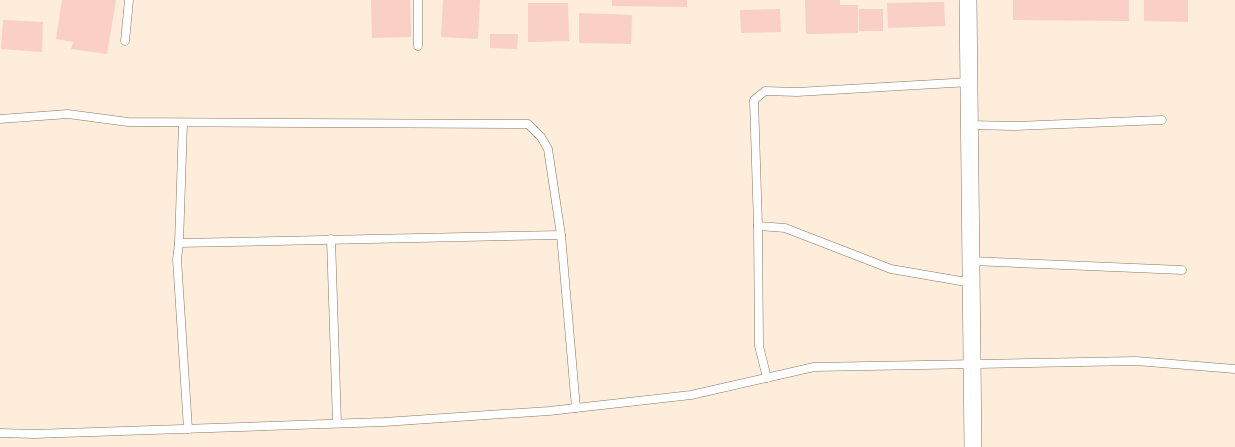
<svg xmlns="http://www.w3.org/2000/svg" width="1235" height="447" viewBox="0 0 1235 447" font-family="'Sofia Sans Condensed',sans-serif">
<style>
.building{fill:#f9cfc6}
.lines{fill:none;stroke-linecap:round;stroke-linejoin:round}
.lane-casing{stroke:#857766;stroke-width:9}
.street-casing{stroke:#857766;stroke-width:18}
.lane{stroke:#fff;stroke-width:8}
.street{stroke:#fff;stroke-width:17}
</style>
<rect width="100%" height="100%" fill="#fdedda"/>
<g class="building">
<path d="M62 0H116L107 54 71 49 73 42 56 39Z"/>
<path d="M371 0H410L411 37 372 38Z"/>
<path d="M443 0H480L478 39 441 37Z"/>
<path d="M612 0H687V7L612 6Z"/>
<path d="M805 0H840V5H858V33L806 34Z"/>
<path d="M1013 0H1129V21L1013 20Z"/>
<path d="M1144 0H1188V22L1144 21Z"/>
<path d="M944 2 945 26 888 28 887 3Z"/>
<path d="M528 3H568L569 41 528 42Z"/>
<path d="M780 9 781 32 741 33 740 10Z"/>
<rect x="859" y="9" width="24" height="22"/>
<path d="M579 13 632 15 631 44 579 43Z"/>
<path d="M3 20 43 22 42 52 1 49Z"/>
<path d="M490 34H518L517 49 490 48Z"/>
</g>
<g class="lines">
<defs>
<g id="lane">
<path d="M125 41 129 0"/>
<path d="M418 46V0"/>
<path d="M970 82 797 92 765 91 754 100 758 226 785 228 891 269 972 283"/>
<path d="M0 119 68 114 128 122 528 124 541 137 548 149 561 235 576 408"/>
<path d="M970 125 1014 126 1162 120"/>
<path d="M758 226 759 346 767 378"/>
<path d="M331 239 337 423"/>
<path d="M179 243 183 123"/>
<path d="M972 261 1182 270"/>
<path d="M188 429 177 259 179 243 561 235"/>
<path d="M0 433 34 434 384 422 549 411 691 395 814 367 1136 361 1235 369"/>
</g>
<path id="street" d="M968 0 973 447"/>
</defs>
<use href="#lane" class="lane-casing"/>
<use href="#street" class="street-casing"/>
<use href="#lane" class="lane"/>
<use href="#street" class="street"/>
</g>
</svg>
